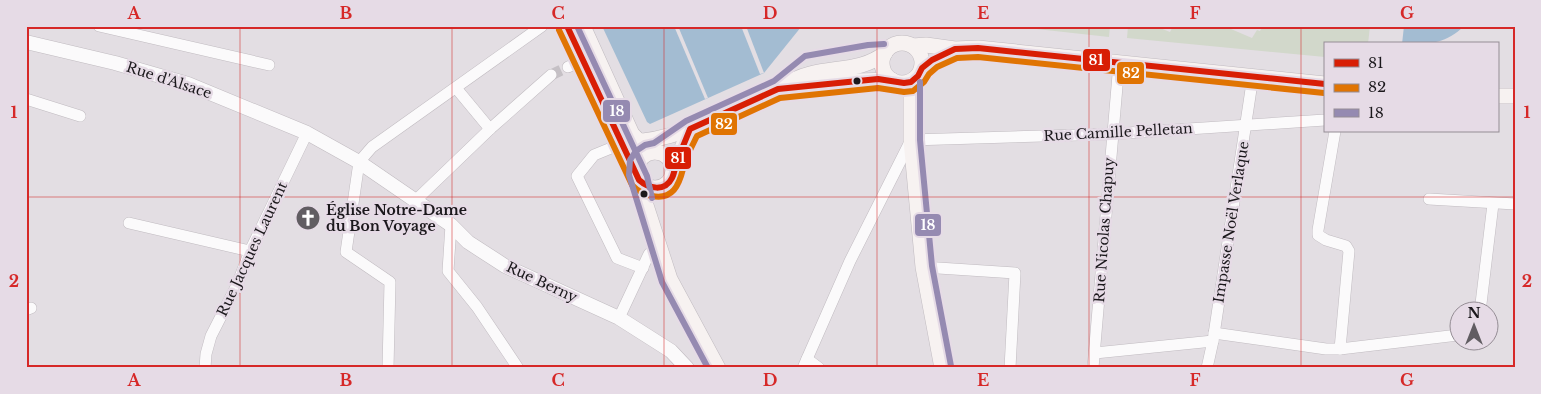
<svg xmlns="http://www.w3.org/2000/svg" width="1541" height="394" viewBox="0 0 1541 394" font-family="'Libre Baskerville',serif">
<style>
.park{fill:#d2d8cb}
.water{fill:#a3bcd2}
.pier{fill:#e3dee3}
.lines{fill:none;stroke-linecap:round;stroke-linejoin:round}
.minor-tunnel{stroke:#c5c0c5;stroke-width:11;stroke-dasharray:11 5.5;stroke-linecap:butt}
.minor-casing{stroke:#c0bbc0;stroke-width:12}
.tertiary-casing{stroke:#c0bbc0;stroke-width:15}
.secondary-casing{stroke:#c0bbc0;stroke-width:16}
.minor{stroke:#fbfafb;stroke-width:11}
.tertiary{stroke:#fbfafb;stroke-width:14}
.secondary{stroke:#f7f2f1;stroke-width:15}
.bus-1-casing{stroke:#e6dbe6;stroke-width:10}
.bus-2-casing{stroke:#e6dbe6;stroke-width:10}
.bus-3-casing{stroke:#e6dbe6;stroke-width:10}
.bus-1{stroke:#d81e05;stroke-width:6}
.bus-2{stroke:#e07403;stroke-width:6}
.bus-3{stroke:#958ab1;stroke-width:6}
.grid{fill:none;stroke:#d62828;stroke-width:1;stroke-opacity:0.55}
.bus-dot{fill:#1b181c;stroke:#e6dbe6;stroke-width:2}
.labels{text-anchor:middle;stroke-width:5;stroke-linejoin:round;paint-order:stroke}
.street-label{font-size:14px;fill:#1b181c;stroke:#e6dbe6}
.poi-label{font-size:14px;font-weight:bold;fill:#1b181c;stroke:#e6dbe6;text-anchor:start}
.line-badge{stroke:#e6dbe6;stroke-width:2}
.badge-label{font-size:14px;text-anchor:middle;font-weight:bold;fill:#fff}
.neatline{fill:none;stroke:#d62828;stroke-width:2}
.grid-label{font-size:16px;text-anchor:middle;font-weight:bold;fill:#d62828}
</style>
<rect width="100%" height="100%" fill="#e3dee3"/>
<g class="park">
<path d="M1008 26H1110L1109 37Z"/>
<path d="M1128 26H1155L1170 32 1173 26H1224L1252 38 1257 30 1260 31 1263 26H1370L1368 44H1325V57L1127 38Z"/>
</g>
<g class="water">
<path d="M602 26H801V27L764 73 650 124 647 122Z"/>
<path d="M1404 26H1464C1445 45 1427 44 1402 44Z"/>
</g>
<g class="pier">
<path d="M674 26H678L708 98 705 99Z"/>
<path d="M741 26H746L764 73 760 74Z"/>
</g>
<g class="lines">
<path class="minor-tunnel" d="M551 75 568 67"/>
<defs>
<g id="minor">
<path d="M99 26 269 65"/>
<path d="M568 67 582 61"/>
<path d="M456 88 490 129"/>
<path d="M26 99 80 116"/>
<path d="M1335 131 1318 230V235L1326 240 1346 246 1349 251 1340 349"/>
<path d="M621 144 594 155 577 176 617 258 643 268"/>
<path d="M1429 199 1515 204"/>
<path d="M415 201 490 129 551 75"/>
<path d="M129 223 250 251"/>
<path d="M451 225 448 271 477 307 518 368"/>
<path d="M923 267 1015 273 1010 368"/>
<path d="M26 310 31 308"/>
<path d="M1480 312 1493 204"/>
<path d="M619 318 649 254 661 252"/>
<path d="M1214 333 1326 349H1340L1458 335"/>
<path d="M1095 353 1213 341"/>
<path d="M807 359 819 368"/>
<path d="M205 368 206 354 211 336 237 285 250 251 307 133"/>
<path d="M388 368 390 282 346 252 359 162 372 147 542 26"/>
<path d="M803 368 850 261 911 140 1112 134 1325 120"/>
<path d="M1093 368 1119 63"/>
<path d="M1207 368 1213 341 1253 76"/>
</g>
<path id="tertiary" d="M26 42 115 63 188 84 307 133 359 162 451 225 468 242 505 266 619 318 671 351 687 368"/>
<g id="secondary">
<path d="M567 26 639 180 643 196 670 279 718 368"/>
<path d="M583 26 632 134 637 139 657 152"/>
<circle cx="902" cy="63" r="20"/>
<path d="M913 46 926 45 955 49 978 48 1325 84"/>
<path d="M911 82V140L923 267 942 368"/>
<path d="M788 88 857 81 892 80"/>
<path d="M1497 96H1515"/>
<path d="M643 141C690 135 735 109 778 89 788 82 798 77 810 74 836 67 863 71 885 53"/>
<circle cx="655" cy="170" r="18"/>
<path d="M674 167 690 129"/>
</g>
</defs>
<use href="#minor" class="minor-casing"/>
<use href="#tertiary" class="tertiary-casing"/>
<use href="#secondary" class="secondary-casing"/>
<use href="#minor" class="minor"/>
<use href="#tertiary" class="tertiary"/>
<use href="#secondary" class="secondary"/>
<defs>
<path id="bus-1" d="M567 26 639 180C649 189 665 192 672 178 675 172 675 165 678 158 682 149 686 139 690 129L778 89 878 79 904 83 911 82 918 76 922 68 932 60 955 49 978 48 1325 84"/>
<path id="bus-2" d="M559 30 632 185C637 190 644 195 652 196 673 200 679 185 683 169 686 157 692 146 697 136L780 98 878 88 904 92 913 91 924 82 929 74 937 67 957 58 978 57 1324 93"/>
<g id="bus-3">
<path d="M577 26 647 176 652 198"/>
<path d="M920 82V140L932 266 951 366"/>
<path d="M708 368 662 282 629 175 630 160 636 151 645 145 654 143 686 121 774 81 805 56 868 45 884 44"/>
</g>
</defs>
<use href="#bus-1" class="bus-1-casing"/>
<use href="#bus-2" class="bus-2-casing"/>
<use href="#bus-3" class="bus-3-casing"/>
<use href="#bus-1" class="bus-1"/>
<use href="#bus-2" class="bus-2"/>
<use href="#bus-3" class="bus-3"/>
</g>
<path class="grid" d="M240 26V368M452 26V368M664 26V368M877 26V368M1089 26V368M1301 26V368M26 197H1515"/>
<defs>
<symbol id="church-disc" viewBox="-11 -11 22 22"><circle r="9.5" fill="#615d62" stroke="#e6dbe6"/><path d="M-1.2-6h2.4v3.5h3.3v2.4h-3.3V6h-2.4V-.1h-3.3v-2.4h3.3Z" fill="#fff"/></symbol>
</defs>
<g fill-rule="evenodd">
<use href="#church-disc" x="294" y="204" width="28" height="28"/>
</g>
<g class="bus-dot">
<circle cx="857" cy="81" r="4.5"/>
<circle cx="644" cy="194" r="4.5"/>
</g>
<g class="labels">
<g class="street-label">
<text transform="translate(169 80) rotate(18)" y="5">Rue d'Alsace</text>
<text transform="translate(1118 132) rotate(-3)" y="5">Rue Camille Pelletan</text>
<text transform="translate(1231 222) rotate(-81)" y="5">Impasse Noël Verlaque</text>
<text transform="translate(1104 230) rotate(-86)" y="5">Rue Nicolas Chapuy</text>
<text transform="translate(252 249) rotate(-65)" y="5">Rue Jacques Laurent</text>
<text transform="translate(542 282) rotate(25)" y="5">Rue Berny</text>
</g>
<g class="poi-label">
<text x="326" y="215">Église Notre-Dame<tspan x="326" dy="16">du Bon Voyage</tspan></text>
</g>
</g>
<g class="line-badge">
<rect x="1082" y="48" width="29" height="24" rx="5" fill="#d81e05"/>
<rect x="1116" y="61" width="29" height="24" rx="5" fill="#e07403"/>
<rect x="602" y="99" width="29" height="24" rx="5" fill="#958ab1"/>
<rect x="710" y="112" width="28" height="24" rx="5" fill="#e07403"/>
<rect x="664" y="146" width="28" height="24" rx="5" fill="#d81e05"/>
<rect x="914" y="213" width="28" height="24" rx="5" fill="#958ab1"/>
</g>
<g class="badge-label">
<text x="1096" y="65">81</text>
<text x="1131" y="78">82</text>
<text x="617" y="116">18</text>
<text x="724" y="129">82</text>
<text x="678" y="163">81</text>
<text x="928" y="230">18</text>
</g>
<rect width="1541" height="394" fill="none" stroke="#e6dbe6" stroke-width="55"/>
<rect x="1324" y="42" width="175" height="90" fill="#e6dbe6" stroke="#958d95"/>
<rect x="1334" y="59" width="25" height="8" fill="#d81e05" stroke="#958d95"/>
<text x="1368" y="68" font-size="15" fill="#1b181c">81</text>
<rect x="1334" y="84" width="25" height="8" fill="#e07403" stroke="#958d95"/>
<text x="1368" y="92" font-size="15" fill="#1b181c">82</text>
<rect x="1334" y="109" width="25" height="8" fill="#958ab1" stroke="#958d95"/>
<text x="1368" y="118" font-size="15" fill="#1b181c">18</text>
<g transform="translate(1474 326)"><circle r="24" fill="#e6dbe6" stroke="#958d95"/>
<path d="M0-4L9 19L0 12L-9 19Z" fill="#615d62"/>
<text y="-8" font-size="14" font-weight="bold" text-anchor="middle" fill="#1b181c">N</text>
</g>
<rect x="28" y="28" width="1486" height="338" class="neatline"/>
<g class="grid-label">
<text x="134" y="19">A</text>
<text x="346" y="19">B</text>
<text x="558" y="19">C</text>
<text x="770" y="19">D</text>
<text x="983" y="19">E</text>
<text x="1195" y="19">F</text>
<text x="1407" y="19">G</text>
<text x="14" y="118">1</text>
<text x="1527" y="118">1</text>
<text x="14" y="287">2</text>
<text x="1527" y="287">2</text>
<text x="134" y="386">A</text>
<text x="346" y="386">B</text>
<text x="558" y="386">C</text>
<text x="770" y="386">D</text>
<text x="983" y="386">E</text>
<text x="1195" y="386">F</text>
<text x="1407" y="386">G</text>
</g>
</svg>
